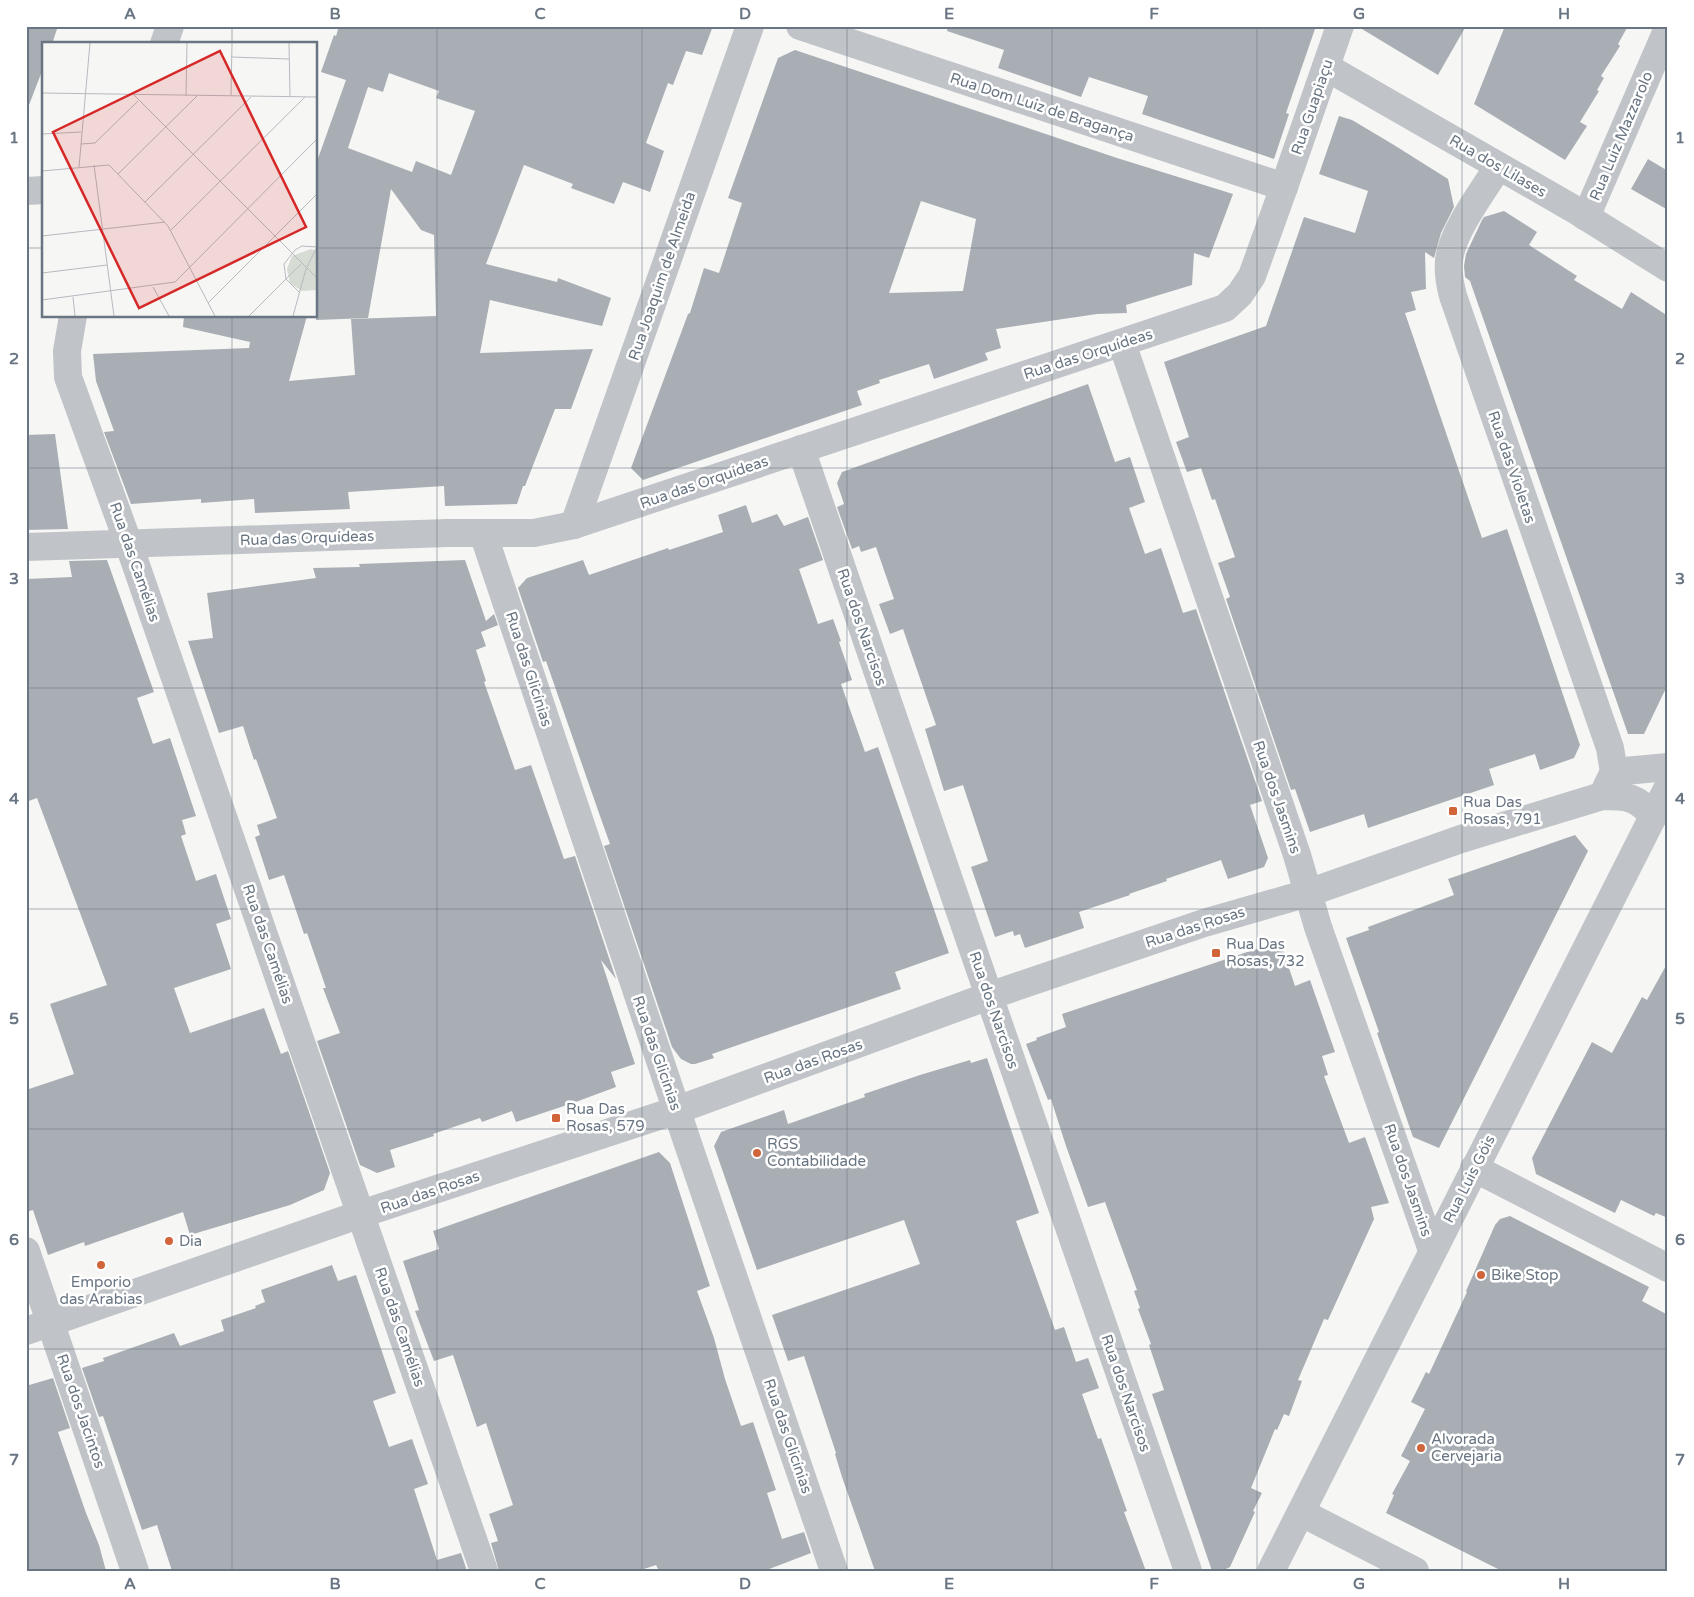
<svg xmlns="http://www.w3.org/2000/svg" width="1694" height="1597" viewBox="0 0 1694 1597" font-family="'Varela Round',sans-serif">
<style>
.building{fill:#a8aeb4;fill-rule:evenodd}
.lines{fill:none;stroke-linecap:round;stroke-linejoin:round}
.minor{stroke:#c0c3c7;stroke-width:28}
.tertiary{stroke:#c0c3c7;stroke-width:28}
.grid{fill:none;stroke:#697582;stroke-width:1;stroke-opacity:0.55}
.poi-dot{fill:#d16439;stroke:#fff;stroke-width:2}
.labels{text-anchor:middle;stroke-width:5;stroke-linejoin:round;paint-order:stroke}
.street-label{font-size:15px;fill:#697582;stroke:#fff}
.poi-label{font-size:15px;fill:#697582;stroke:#fff;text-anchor:start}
.inset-road{fill:none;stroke:#b6babf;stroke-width:1}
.view{fill:#d62828;fill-opacity:0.15;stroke:#d62828;stroke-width:2.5}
.inset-edge{fill:none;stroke:#697582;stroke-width:2.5}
.neatline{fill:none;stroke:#697582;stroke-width:2}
.grid-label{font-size:16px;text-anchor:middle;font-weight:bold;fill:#697582}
</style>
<rect width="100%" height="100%" fill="#f6f6f4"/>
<g class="building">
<path d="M26 26H58L52 44H44V66L29 105H26Z"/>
<path d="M339 26H713L702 55 686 51 673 85 668 83 646 143 664 151 650 192 623 182 614 204 571 188 573 184 524 165 486 264 557 282 558 278 611 298 602 326 490 300 480 353 593 349 571 409H555L525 486H523L517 504 445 506 444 486 348 492 350 509 255 513 254 499 201 503V499L131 504 104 432 114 431 96 381 93 354 249 348 250 342 183 327 184 316H307L289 381 355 375 351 319 436 316 434 235 421 230 391 189 368 318 316 320V164L346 80 321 72 334 35 336 36ZM389 73 439 91 436 98 475 111 451 175 416 161 412 172 348 148 368 87 383 92Z"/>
<path d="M948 26H1316L1286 113 1289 114 1274 159 1142 114 1148 96 1089 77 1081 97 998 68 1004 50 947 31Z"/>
<path d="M1357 26H1466L1438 75Z"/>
<path d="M1505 26H1628L1618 44 1620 46 1601 76 1604 78 1597 90 1599 91 1580 122 1587 126 1565 160 1474 104Z"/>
<path d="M795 50 1117 158 1233 194 1209 258 1194 253 1192 285 1126 305 1127 313 1097 314 996 329 1001 348 985 353 988 360 934 379 929 364 879 380 880 383 857 391 862 405 643 480 631 468 688 314 690 313 704 268 719 273 742 203 728 198 778 58ZM921 201 976 219 963 291 889 293Z"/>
<path d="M1339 116 1352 120 1394 145 1448 179 1454 207 1441 233 1434 258 1425 252 1426 289 1411 292 1416 310 1405 313 1482 538 1507 529 1580 745 1574 758 1540 770 1535 754 1489 769 1494 785 1368 828 1364 814 1310 832 1295 789 1291 790 1226 599 1230 597 1218 563 1235 557 1215 499 1212 500 1201 468 1187 472 1176 442 1189 437 1164 362 1266 326 1304 217 1355 233 1368 191 1319 174Z"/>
<path d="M1648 159 1668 171V210L1631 189Z"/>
<path d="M1504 211 1537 232 1529 245 1577 276 1574 280 1622 309 1631 292 1668 316V684L1644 734H1628L1470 281 1465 277 1464 266 1466 254 1482 220 1484 217Z"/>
<path d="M1088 384 1115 462 1130 457 1145 502 1129 508 1145 554 1161 548 1183 613 1196 609 1262 801 1250 805 1268 858 1264 867 1228 879 1221 860 1166 879 1167 881 1129 894 1130 895 1079 912 1084 928 1025 948 1020 934 1014 936 1013 931 995 937 971 867 988 861 963 785 944 791 925 729 936 725 903 629 890 634 879 604 894 599 876 547 861 552 859 546 852 549 837 507 844 504 837 483 842 472Z"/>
<path d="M55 434 68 529 26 530V435Z"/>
<path d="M746 505 752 523 777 514 784 526 808 517 823 560 799 569 818 624 833 619 841 641 839 642 852 680 841 684 865 752 878 747 949 953 895 972 901 989 712 1054 714 1058 695 1064H691L681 1059 672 1047 604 846 610 844 600 816 546 661 543 662 518 588 527 578 583 560 589 575 668 548 669 550 723 532 718 515Z"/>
<path d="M107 560 154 692 137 698 153 744 170 738 196 816 182 820 186 834 181 836 196 881 216 874 231 919 216 924 231 969 174 988 190 1033 264 1008 281 1054 288 1051 330 1173 324 1190 290 1205 190 1235 183 1212 85 1246 84 1242 48 1255 33 1210 26 1212V1090L74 1074 50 1004 107 985 37 798 26 802V579L72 577 69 561Z"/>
<path d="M465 560 486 621 494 614 498 625 481 632 486 646 476 650 486 681 484 682 515 770 531 765 564 859 575 856 616 979 601 960 635 1064 611 1072 616 1087 573 1103 516 1122 512 1111 482 1122 480 1118 433 1134 434 1136 390 1150 395 1167 377 1173 360 1165 317 1041 340 1033 323 988H326L307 933 304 934 284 875 269 880 255 837 260 835 257 825 277 818 256 759 254 760 243 726 219 733 188 641 213 638 207 593 316 578 313 568 360 567 359 564Z"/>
<path d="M1575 835 1588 851 1439 1148 1413 1137 1377 1033 1379 1032 1346 938 1369 930 1368 927 1454 895 1448 879Z"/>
<path d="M1280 941 1295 986 1310 980 1335 1052 1322 1056 1328 1075 1324 1076 1349 1143 1365 1137 1389 1203 1371 1207 1374 1219 1328 1320 1324 1319 1298 1380 1302 1381 1289 1416 1284 1414 1277 1430 1275 1429 1251 1488 1262 1493 1253 1511 1255 1512 1230 1567 1224 1570 1212 1571 1152 1394 1164 1390 1149 1345 1151 1344 1138 1309 1140 1308 1134 1291 1137 1290 1105 1202 1088 1207 1066 1146 1051 1099 1048 1100 1026 1044 1037 1040 1036 1038 1066 1027 1062 1014Z"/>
<path d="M1668 962V1218L1656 1213 1654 1216 1621 1200 1615 1213 1536 1174 1532 1158 1592 1042 1612 1053 1642 997 1647 1000Z"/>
<path d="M987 1058 1039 1213 1016 1221 1055 1330 1064 1327 1076 1362 1088 1358 1099 1388 1082 1394 1098 1439 1101 1438 1127 1511 1124 1512 1146 1571H875L842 1477 835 1454 836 1453 804 1356 788 1361 772 1315 920 1264 904 1220 757 1270 714 1146 721 1132 784 1110 788 1124 865 1097 864 1094 920 1075 970 1060 971 1063Z"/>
<path d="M659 1152 670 1163 710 1286 697 1291 714 1338 725 1379 741 1426 753 1422 776 1490 767 1493 782 1539 804 1532 811 1553 764 1571H659L656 1565 638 1571H499L491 1543 498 1541 489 1514 513 1505 486 1423 477 1427 453 1355 434 1361 415 1311 419 1310 403 1261 439 1249 433 1231Z"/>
<path d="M1510 1216 1649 1287 1642 1301 1668 1315V1571H1502L1386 1513 1394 1495 1392 1494 1410 1461 1401 1456 1425 1409 1411 1402 1426 1372 1429 1374 1467 1292 1466 1291 1495 1225 1500 1219Z"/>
<path d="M332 1265 338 1281 356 1275 396 1393 373 1401 389 1447 412 1439 428 1484 414 1489 437 1560 461 1553 467 1571H172L157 1525 142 1530 103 1416 99 1417 82 1368 104 1361 103 1358 174 1333 180 1346 224 1331 221 1320 256 1308 255 1306 265 1302 261 1290Z"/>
<path d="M53 1378 70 1428 58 1432 86 1513 99 1545 106 1571H26V1386Z"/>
</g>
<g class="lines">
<g class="minor">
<path d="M800 26 1284 187"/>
<path d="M164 44 170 26"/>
<path d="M1326 67 1572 208 1668 268"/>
<path d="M1498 167C1483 191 1451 233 1449 261 1448 272 1450 285 1453 296L1610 748 1614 772"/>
<path d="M26 191 44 190"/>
<path d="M1586 217 1668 28"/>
<path d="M73 316 67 351 68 377 129 545 484 1571"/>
<path d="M1122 343 1297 855 1318 927 1432 1250"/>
<path d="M801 449 978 964 1188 1571"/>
<path d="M574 525 750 26"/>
<path d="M483 533 688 1144 834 1571"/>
<path d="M26 547 448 533H534L574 525 1225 308 1240 294 1252 276 1284 187 1340 26"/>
<path d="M1606 788 1614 772 1668 767"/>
<path d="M1474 1168 1668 1268"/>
<path d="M26 1251 135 1571"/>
<path d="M26 1331 361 1214 677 1110 989 996 1204 923 1308 893 1461 839 1602 796C1625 796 1638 796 1653 817"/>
<path d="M1302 1513 1415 1571"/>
</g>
<path class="tertiary" d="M1271 1571 1668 787"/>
</g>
<path class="grid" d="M232 26V44M437 26V1571M642 26V1571M847 26V1571M1052 26V1571M1257 26V1571M1462 26V1571M26 248H44M316 248H1668M232 316V1571M26 468H1668M26 688H1668M26 909H1668M26 1129H1668M26 1349H1668"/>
<g class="poi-dot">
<rect x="1448" y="806" width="10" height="10" rx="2.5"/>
<rect x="1211" y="948" width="10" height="10" rx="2.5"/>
<rect x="551" y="1113" width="10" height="10" rx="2.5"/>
<circle cx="757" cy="1153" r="5"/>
<circle cx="169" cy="1241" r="5"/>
<circle cx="101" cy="1265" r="5"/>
<circle cx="1481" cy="1275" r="5"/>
<circle cx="1421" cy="1448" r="5"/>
</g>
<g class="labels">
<g class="street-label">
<text transform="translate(1042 107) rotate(18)" y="5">Rua Dom Luiz de Bragança</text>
<text transform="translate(1312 107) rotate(-71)" y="5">Rua Guapiaçu</text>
<text transform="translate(1621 136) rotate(-67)" y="5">Rua Luiz Mazzarolo</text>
<text transform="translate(1498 166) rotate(30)" y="5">Rua dos Lilases</text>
<text transform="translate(662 276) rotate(-71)" y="5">Rua Joaquim de Almeida</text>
<text transform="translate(1088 354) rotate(-18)" y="5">Rua das Orquídeas</text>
<text transform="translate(1512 467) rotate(71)" y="5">Rua das Violetas</text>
<text transform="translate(704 482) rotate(-19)" y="5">Rua das Orquídeas</text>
<text transform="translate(307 538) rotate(-2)" y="5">Rua das Orquídeas</text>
<text transform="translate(135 562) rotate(71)" y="5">Rua das Camélias</text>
<text transform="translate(862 627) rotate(71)" y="5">Rua dos Narcisos</text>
<text transform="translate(529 669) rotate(72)" y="5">Rua das Glicínias</text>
<text transform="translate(1277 797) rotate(71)" y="5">Rua dos Jasmins</text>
<text transform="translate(1195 927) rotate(-18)" y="5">Rua das Rosas</text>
<text transform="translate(268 944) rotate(71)" y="5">Rua das Camélias</text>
<text transform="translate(994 1010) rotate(71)" y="5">Rua dos Narcisos</text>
<text transform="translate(657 1053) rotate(71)" y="5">Rua das Glicínias</text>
<text transform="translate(813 1061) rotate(-20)" y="5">Rua das Rosas</text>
<text transform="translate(1469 1179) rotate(-63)" y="5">Rua Luis Góis</text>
<text transform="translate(1408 1180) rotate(71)" y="5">Rua dos Jasmins</text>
<text transform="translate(430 1192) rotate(-19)" y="5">Rua das Rosas</text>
<text transform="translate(400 1327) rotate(71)" y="5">Rua das Camélias</text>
<text transform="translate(1126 1393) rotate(71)" y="5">Rua dos Narcisos</text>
<text transform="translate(81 1411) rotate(71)" y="5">Rua dos Jacintos</text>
<text transform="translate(788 1436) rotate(71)" y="5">Rua das Glicínias</text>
</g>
<g class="poi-label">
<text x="1463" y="807">Rua Das<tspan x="1463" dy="17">Rosas, 791</tspan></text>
<text x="1226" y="949">Rua Das<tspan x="1226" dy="17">Rosas, 732</tspan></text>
<text x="566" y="1114">Rua Das<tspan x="566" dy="17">Rosas, 579</tspan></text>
<text x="767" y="1149">RGS<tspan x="767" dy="17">Contabilidade</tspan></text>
<text x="179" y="1246">Dia</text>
<text x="1491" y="1280">Bike Stop</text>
<text x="101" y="1287" text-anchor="middle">Emporio<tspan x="101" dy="17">das Arabias</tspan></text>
<text x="1431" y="1444">Alvorada<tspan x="1431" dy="17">Cervejaria</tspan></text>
</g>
</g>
<g transform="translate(42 42)">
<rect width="275" height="275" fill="#f6f6f4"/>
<path d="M269 207 275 209V248L260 249 248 241 245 227 250 214Z" fill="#d6dbd3"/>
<path class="inset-road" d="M247 1 248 55M189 15 247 17M0 51 275 55M92 53 275 236M144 54 145 1M189 54 190 1M0 92 39 90M39 102 53 101 96 59M52 123 72 274M37 125 48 1M0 129 67 123 126 184 173 274M76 132 155 54M103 160 209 55M128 189 263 55M0 194 123 180M0 231 65 223M111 245 127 274M257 250 244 237 242 222 253 208 260 204 275 205M31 255 33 274M0 258 133 240 275 97M166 261 275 152M207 274 259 222M251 274 264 227 275 205"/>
<path class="view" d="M178 9 264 185 97 266 11 90Z"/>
<rect width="275" height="275" class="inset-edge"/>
</g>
<rect width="1694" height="1597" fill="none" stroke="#ffffff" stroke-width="55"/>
<rect x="28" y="28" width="1638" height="1542" class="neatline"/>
<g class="grid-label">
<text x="130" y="19">A</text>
<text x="335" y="19">B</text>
<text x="540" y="19">C</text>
<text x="745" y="19">D</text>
<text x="949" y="19">E</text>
<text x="1154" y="19">F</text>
<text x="1359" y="19">G</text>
<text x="1564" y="19">H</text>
<text x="14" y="143">1</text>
<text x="1680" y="143">1</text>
<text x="14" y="364">2</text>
<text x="1680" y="364">2</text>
<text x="14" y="584">3</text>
<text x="1680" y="584">3</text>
<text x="14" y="804">4</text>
<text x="1680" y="804">4</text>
<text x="14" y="1024">5</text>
<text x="1680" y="1024">5</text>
<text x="14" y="1245">6</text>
<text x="1680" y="1245">6</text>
<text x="14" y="1465">7</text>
<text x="1680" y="1465">7</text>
<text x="130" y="1589">A</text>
<text x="335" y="1589">B</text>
<text x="540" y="1589">C</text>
<text x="745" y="1589">D</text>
<text x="949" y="1589">E</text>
<text x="1154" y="1589">F</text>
<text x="1359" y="1589">G</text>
<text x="1564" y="1589">H</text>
</g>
</svg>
